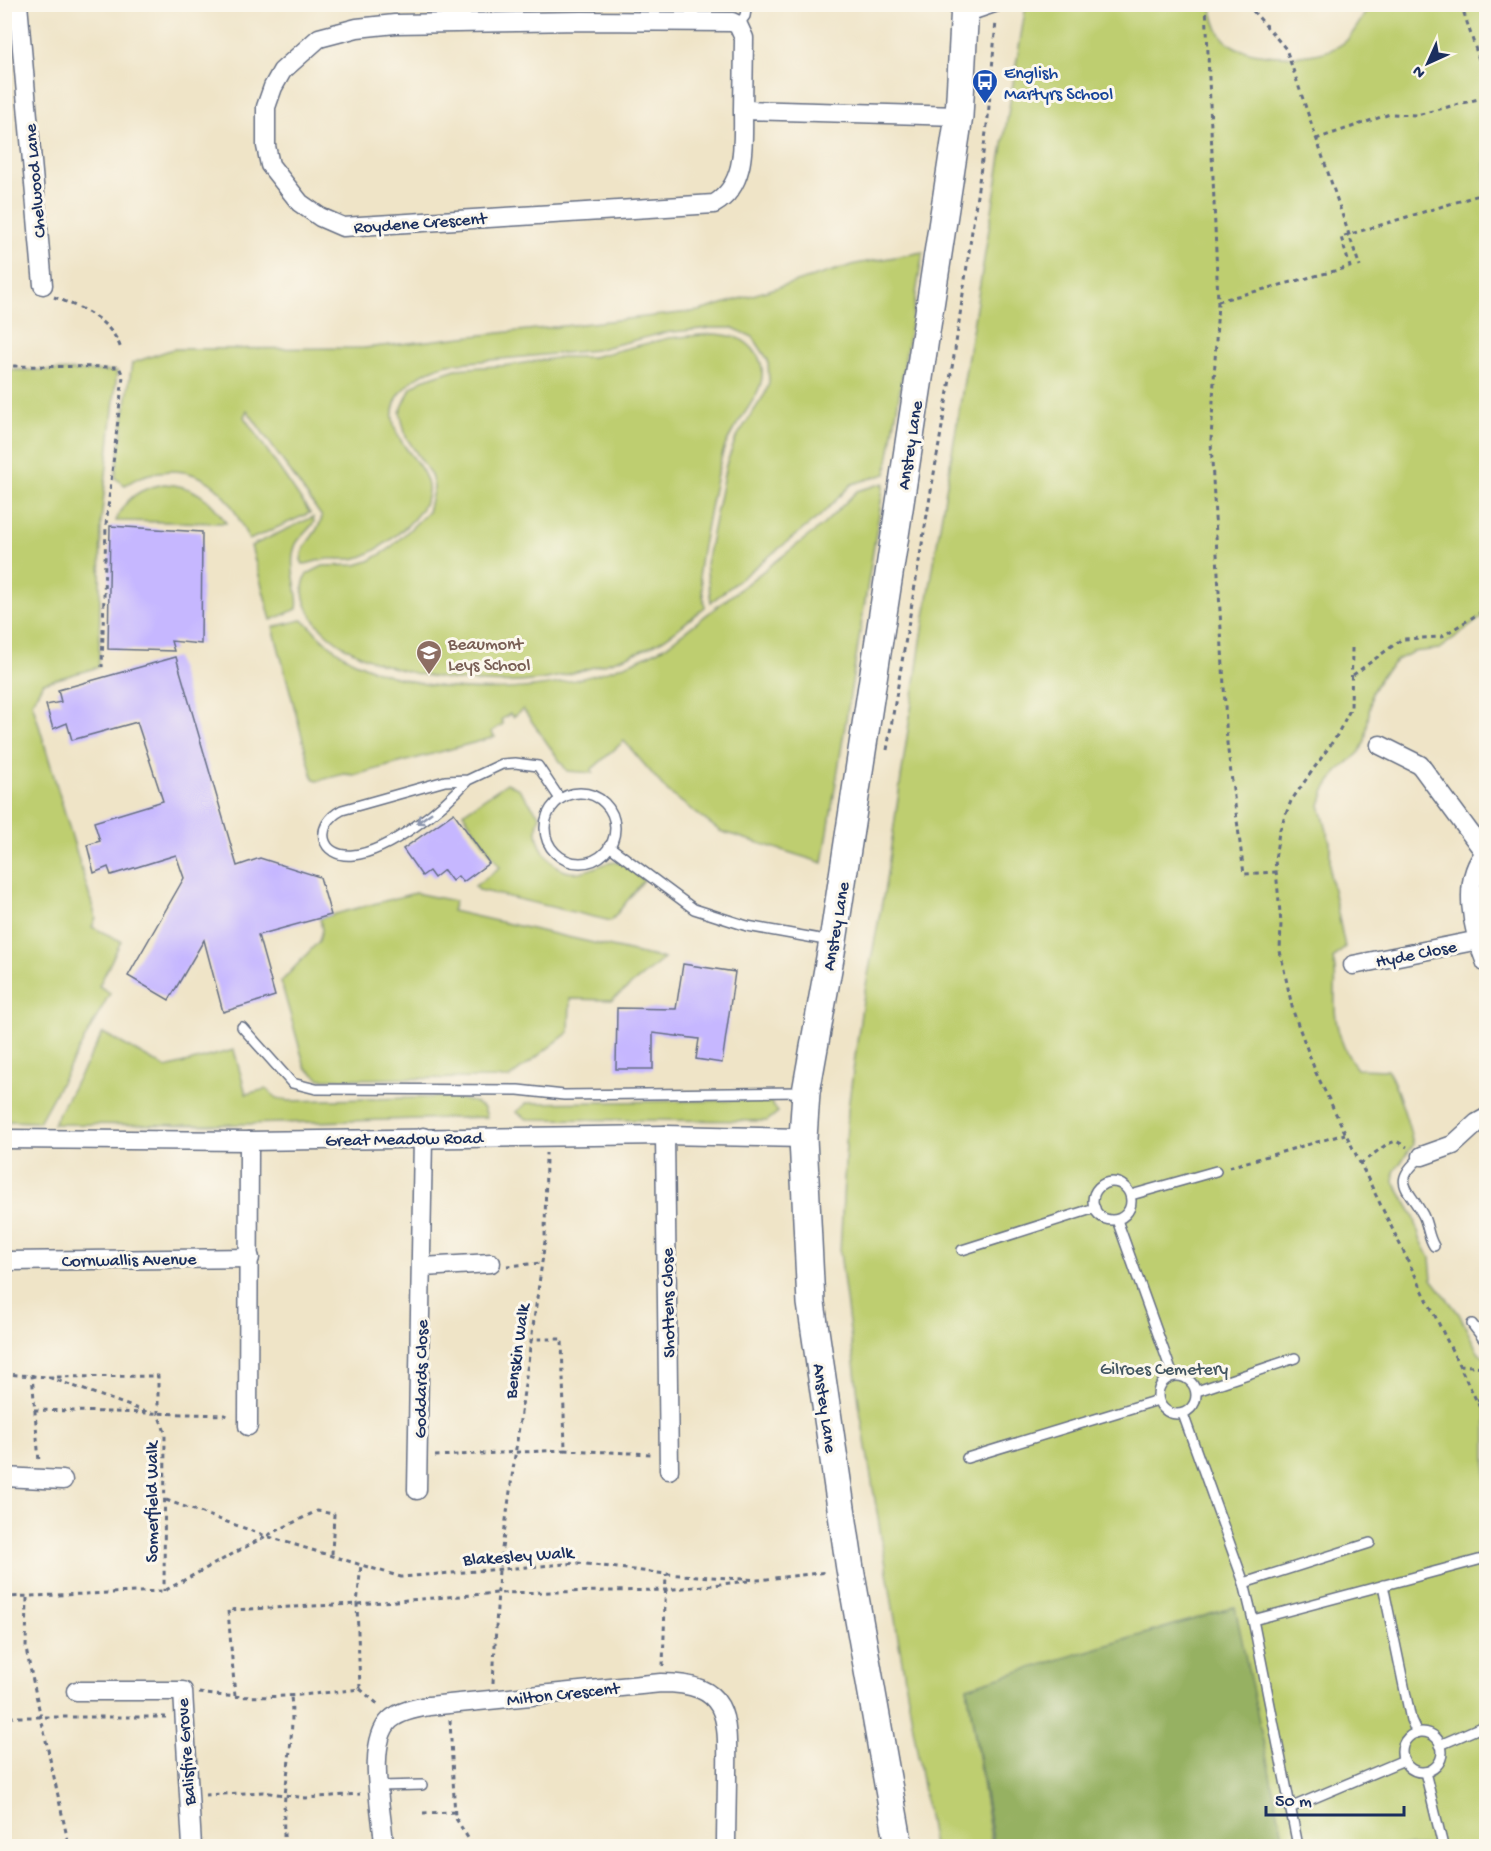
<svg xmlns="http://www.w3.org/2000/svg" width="1491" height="1851" viewBox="0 0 1491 1851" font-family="'Gochi Hand',sans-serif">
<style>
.green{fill:#bece70;stroke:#6c7e67;stroke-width:1.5}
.forest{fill:#96b162;stroke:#587060;stroke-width:1.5}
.building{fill:#c6b7ff}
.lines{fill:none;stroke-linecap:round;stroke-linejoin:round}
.lane-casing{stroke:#656e83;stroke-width:12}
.street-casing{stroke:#656e83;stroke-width:21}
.secondary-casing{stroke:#656e83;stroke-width:30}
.path{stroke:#656e83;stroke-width:3;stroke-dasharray:4.5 4.5;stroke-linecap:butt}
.lane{stroke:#fff;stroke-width:9}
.street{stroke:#fff;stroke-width:18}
.secondary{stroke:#fff;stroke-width:27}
.oneway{stroke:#8d97ae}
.labels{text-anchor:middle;stroke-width:6;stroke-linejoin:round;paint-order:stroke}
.transit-label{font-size:18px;fill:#164399;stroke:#fbf7ec;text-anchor:start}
.street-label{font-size:18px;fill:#1b2f5e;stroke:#fbf7ec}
.education-label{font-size:18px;fill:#785e54;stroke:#fbf7ec;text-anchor:start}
.park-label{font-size:18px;fill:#445762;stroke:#fbf7ec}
</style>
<rect width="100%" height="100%" fill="#fbf7ec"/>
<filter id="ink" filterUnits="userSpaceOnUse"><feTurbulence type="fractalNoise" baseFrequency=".0167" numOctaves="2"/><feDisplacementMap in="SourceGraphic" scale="12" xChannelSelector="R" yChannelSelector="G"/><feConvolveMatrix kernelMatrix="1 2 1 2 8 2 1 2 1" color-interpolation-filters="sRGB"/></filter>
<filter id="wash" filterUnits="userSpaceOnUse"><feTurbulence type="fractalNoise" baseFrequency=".008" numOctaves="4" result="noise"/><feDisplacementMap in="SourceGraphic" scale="24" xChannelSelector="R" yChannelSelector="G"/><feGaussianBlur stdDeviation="1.35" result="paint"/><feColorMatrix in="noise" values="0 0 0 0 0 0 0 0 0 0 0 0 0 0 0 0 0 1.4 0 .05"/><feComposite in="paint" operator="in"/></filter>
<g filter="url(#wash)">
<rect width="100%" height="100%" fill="#efe4c7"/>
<g class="green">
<path d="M1026 5H1211C1214 21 1218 39 1235 47 1261 60 1325 61 1347 40 1356 30 1363 16 1370 5H1486V614L1439 649 1413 652 1397 660 1382 675 1372 692 1365 741 1359 753 1337 772 1325 790 1320 805 1330 842V875L1345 947 1333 959C1338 976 1334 989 1335 1006 1335 1027 1344 1053 1357 1069L1387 1070C1395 1079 1411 1131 1413 1145L1394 1172V1182L1414 1216 1420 1238 1430 1258 1432 1279 1459 1314 1478 1352 1486 1359V1846H1285L1234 1607 967 1687 992 1846H933L860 1411 840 1252 848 1108 862 1006 885 887 921 641Z"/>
<path d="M923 252 886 474 852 484 820 516 711 602 706 564 726 465 736 438 765 394 769 383 768 360 753 337 733 328H711L663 333 595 350 448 364C414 373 377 400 400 439 409 455 425 468 428 486 432 513 380 552 357 558 345 561 333 557 321 560 314 561 310 564 303 564L301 560C302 542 319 534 322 517L247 410 244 417 310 513 249 540C242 526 236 510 226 498 200 465 158 464 125 485L115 478 132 363 173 349 364 348 699 311 856 264Z"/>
<path d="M712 334C731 335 745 337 756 353 779 387 733 417 723 452 713 485 708 521 701 556L699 571 705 607C687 621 669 638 649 647 625 659 567 676 540 680 476 689 345 675 310 613 303 600 300 588 307 574L323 566 356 565 369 561 388 550 428 512 434 487 431 475 406 437 400 412 411 388 422 380 456 369 512 365 562 357H592L669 338Z"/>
<path d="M5 370 117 371 101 522 99 667 43 683 32 702 96 918 92 927 121 941 99 986 110 993 39 1122 4 1121Z"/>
<path d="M884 483 823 863 720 831 668 792 624 741 591 770 593 773 567 771 523 709 513 717 510 714 501 720 503 724 491 732 495 737 355 775 344 774 317 781 313 778 273 627 302 620C309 623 313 630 318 635 329 645 342 656 355 662 448 706 578 695 666 646L824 524 857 491Z"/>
<path d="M164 484C193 485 211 499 226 523L116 521C124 498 141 488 164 484Z"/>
<path d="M313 517 314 522C309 530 300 536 296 544 286 567 301 594 297 609L271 620 251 546Z"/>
<path d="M507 783 519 789 540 816C535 828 536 840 544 852 572 895 600 856 620 863 628 866 637 875 644 880L611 921 479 890 475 886 500 867 463 813Z"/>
<path d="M415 893 455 901 452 911 664 959 612 1000 570 999 569 1032 509 1078 320 1079 305 1067 281 982 319 941 322 930 320 918Z"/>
<path d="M103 1033 166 1068 234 1050 246 1094 266 1089 277 1098 289 1101 451 1097 474 1102 484 1108 487 1117 209 1125 53 1124Z"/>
<path d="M769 1100 778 1112 767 1121 527 1119 516 1112 527 1103Z"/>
</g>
<path class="forest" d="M1235 1607 1285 1846H994L967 1687Z"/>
<g id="blocks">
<g class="building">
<path d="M110 526 202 532 201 644 171 641 174 651 108 649Z"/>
<path d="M176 657 237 866 260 858 320 877 331 915 258 935 275 996 223 1012 204 940 169 1000 128 976 184 878 176 855 111 875 108 867 94 873 87 845 100 841 94 822 163 801 137 722 72 740 67 723 53 729 46 705 61 702 58 690Z"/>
<path d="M454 813 489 863 463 882 458 876 452 881 444 870 434 878 429 871 422 876 403 849Z"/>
<path d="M683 964 735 972 722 1063 696 1059 699 1039 653 1033V1069H616L617 1008 676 1009Z"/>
</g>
</g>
</g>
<g filter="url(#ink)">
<use href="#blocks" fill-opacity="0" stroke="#656e83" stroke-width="1.5"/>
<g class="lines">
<defs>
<g id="lane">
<path d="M967 17 1005 4"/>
<path d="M738 25 745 16 747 4"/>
<path d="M468 780C445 806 389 852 353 855 320 858 313 825 342 810L445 781 468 780 502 764 515 763 538 766 560 799"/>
<circle cx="580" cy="828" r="35"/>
<path d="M609 846 694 909 747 926 831 941"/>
<path d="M242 1027 292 1083 316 1089 518 1090 564 1095 804 1092"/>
<path d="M1422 1156C1391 1183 1407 1186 1423 1215 1428 1225 1428 1237 1434 1246"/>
<circle cx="1112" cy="1201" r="19"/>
<path d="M1131 1195 1216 1171"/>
<path d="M1117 1220 1173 1376"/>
<path d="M962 1250 1095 1208"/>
<path d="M1472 1324 1486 1342"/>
<circle cx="1177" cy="1395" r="19"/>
<path d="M1197 1391 1295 1358"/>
<path d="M1183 1414 1244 1583 1253 1620"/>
<path d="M967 1458 1158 1400"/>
<path d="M1244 1583 1370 1543"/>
<path d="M1383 1585 1411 1720 1417 1733"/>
<circle cx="1422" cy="1752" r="20"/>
<path d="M1440 1745 1486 1725"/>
<path d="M1425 1772 1443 1846"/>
<path d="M379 1786 422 1785"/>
<path d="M1290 1808 1404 1760"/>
<path d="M1298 1846 1253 1620 1486 1558"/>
</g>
<g id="street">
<path d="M18 4 43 285"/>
<path d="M743 110 744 38 738 25 732 22 582 21 395 24 357 28 319 38 282 71 273 87 266 107V146L270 165 300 203 320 217 343 227 714 204C747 185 743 143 743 110L959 116"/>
<path d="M1380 745 1420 765 1485 853"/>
<path d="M1486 852C1460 880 1473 931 1486 963"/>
<path d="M1353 965 1479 940"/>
<path d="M665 1135 669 1470"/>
<path d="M4 1139 249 1141 665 1135 803 1138"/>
<path d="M1422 1156 1453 1145 1477 1123 1486 1118"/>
<path d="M9 1261 250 1258"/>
<path d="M423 1267 491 1263"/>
<path d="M248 1426 249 1141"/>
<path d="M4 1477 63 1480"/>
<path d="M417 1490 423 1137"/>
<path d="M76 1691H183L192 1846"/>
<path d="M384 1846C383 1815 365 1744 390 1720 400 1711 416 1708 429 1706L661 1683C729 1683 728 1716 727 1772 727 1797 726 1822 726 1846"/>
</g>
<path id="secondary" d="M899 1846 850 1569 811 1303 803 1138 806 1092 833 941 959 116 965 4"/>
</defs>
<use href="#lane" class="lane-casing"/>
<use href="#street" class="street-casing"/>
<use href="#secondary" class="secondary-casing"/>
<g class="path">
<path d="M1206 4 1218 301 1350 267 1341 237 1486 193"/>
<path d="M1247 4 1286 49 1360 267"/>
<path d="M1461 4 1486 81"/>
<path d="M1316 139 1390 114 1417 115 1486 97"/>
<path d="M54 297C82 308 111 320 121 349"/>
<path d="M1218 301 1211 441 1227 743 1244 874 1276 872"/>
<path d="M4 366 119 367 123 376 106 525 102 667"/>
<path d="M1352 648 1351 708 1336 737 1291 801 1279 832 1275 860 1281 923 1280 951 1293 1011 1316 1073 1486 1420"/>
<path d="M1353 675 1402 639 1441 637 1486 609"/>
<path d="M887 750 955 350 988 118 996 21"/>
<path d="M1360 1164 1387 1144 1396 1141 1407 1147"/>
<path d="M1229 1167 1345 1134"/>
<path d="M507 1266 542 1263"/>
<path d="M1459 1365 1486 1367"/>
<path d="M4 1374 48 1377 147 1412"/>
<path d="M32 1374 39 1462"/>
<path d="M48 1377 158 1376V1414L165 1432 164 1591"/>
<path d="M1477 1400 1486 1399"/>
<path d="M34 1410 225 1415 230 1417"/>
<path d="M565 1450 652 1454"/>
<path d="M435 1456 565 1450 562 1339H532"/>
<path d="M166 1500 266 1536 317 1511 334 1514 332 1554"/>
<path d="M4 1597 164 1591 266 1536 401 1577 578 1563 666 1574 758 1580 827 1572"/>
<path d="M27 1598 26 1649 69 1846"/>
<path d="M663 1666 666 1574"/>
<path d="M493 1683 499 1570 545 1241 546 1153"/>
<path d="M360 1689 380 1706"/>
<path d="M199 1693C253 1701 307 1695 360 1689L357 1604 361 1565"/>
<path d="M235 1696 228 1610 357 1604 498 1593 666 1590 748 1581"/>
<path d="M9 1717H166"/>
<path d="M450 1720 455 1817 473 1846"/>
<path d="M205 1795 263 1792 306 1798 360 1794"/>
<path d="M423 1813 455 1812"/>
<path d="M285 1846C279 1796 296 1747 291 1696"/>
</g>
<use href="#lane" class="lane"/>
<use href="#street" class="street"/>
<use href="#secondary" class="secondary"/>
</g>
<defs><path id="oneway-shaft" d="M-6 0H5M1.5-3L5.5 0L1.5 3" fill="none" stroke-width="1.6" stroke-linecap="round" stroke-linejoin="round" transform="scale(1.5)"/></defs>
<use class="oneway" href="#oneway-shaft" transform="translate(424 818) rotate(145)"/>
</g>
<defs>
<symbol id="bus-pin" viewBox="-11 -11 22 30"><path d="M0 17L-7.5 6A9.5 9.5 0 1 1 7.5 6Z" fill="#1a4fb4" stroke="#fbf7ec"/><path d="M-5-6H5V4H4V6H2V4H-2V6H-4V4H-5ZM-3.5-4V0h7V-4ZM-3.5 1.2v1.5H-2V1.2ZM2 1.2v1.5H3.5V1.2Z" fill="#fff"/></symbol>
<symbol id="school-pin" viewBox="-11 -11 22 30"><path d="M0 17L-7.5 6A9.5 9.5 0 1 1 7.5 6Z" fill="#8d6e63" stroke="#fbf7ec"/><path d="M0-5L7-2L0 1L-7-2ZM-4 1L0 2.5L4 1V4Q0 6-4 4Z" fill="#fff"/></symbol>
</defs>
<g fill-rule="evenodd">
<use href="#bus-pin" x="970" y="67" width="30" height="40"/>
<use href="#school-pin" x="414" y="638" width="30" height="40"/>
</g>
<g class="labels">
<g class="transit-label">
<text x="1004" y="78">English<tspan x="1004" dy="21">Martyrs School</tspan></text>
</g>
<g class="street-label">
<text transform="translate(34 181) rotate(-95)" y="6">Chelwood Lane</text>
<text transform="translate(420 222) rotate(-4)" y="6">Roydene Crescent</text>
<text transform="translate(909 445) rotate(-81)" y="6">Anstey Lane</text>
<text transform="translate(835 926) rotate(-80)" y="6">Anstey Lane</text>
<text transform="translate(1416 953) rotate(-11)" y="6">Hyde Close</text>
<text transform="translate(404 1138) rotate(-1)" y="6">Great Meadow Road</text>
<text transform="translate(129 1259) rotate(-1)" y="6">Cornwallis Avenue</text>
<text transform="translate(667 1303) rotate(-91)" y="6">Shottens Close</text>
<text transform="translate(516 1351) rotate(-82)" y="6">Benskin Walk</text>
<text transform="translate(420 1379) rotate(-89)" y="6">Goddards Close</text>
<text transform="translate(826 1408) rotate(82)" y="6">Anstey Lane</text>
<text transform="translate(151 1502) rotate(-90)" y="6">Somerfield Walk</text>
<text transform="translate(518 1555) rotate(-4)" y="6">Blakesley Walk</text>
<text transform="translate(563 1693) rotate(-6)" y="6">Milton Crescent</text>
<text transform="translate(185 1752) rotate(-94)" y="6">Balisfire Grove</text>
</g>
<g class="education-label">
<text x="448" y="649">Beaumont<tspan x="448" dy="21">Leys School</tspan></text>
</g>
<g class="park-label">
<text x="1164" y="1374">Gilroes Cemetery</text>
</g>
</g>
<rect width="1491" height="1851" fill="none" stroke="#fbf7ec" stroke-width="24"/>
<g transform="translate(1428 63) rotate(225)" stroke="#fbf7ec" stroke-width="4.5" paint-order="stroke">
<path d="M0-4.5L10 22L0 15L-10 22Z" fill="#1b2f5e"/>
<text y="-9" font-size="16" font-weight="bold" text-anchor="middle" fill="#1b2f5e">N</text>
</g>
<path d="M1266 1806v9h138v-9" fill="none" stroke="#1b2f5e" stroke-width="3"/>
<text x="1275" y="1806" font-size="18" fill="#1b2f5e" stroke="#fbf7ec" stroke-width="4.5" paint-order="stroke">50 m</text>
</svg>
